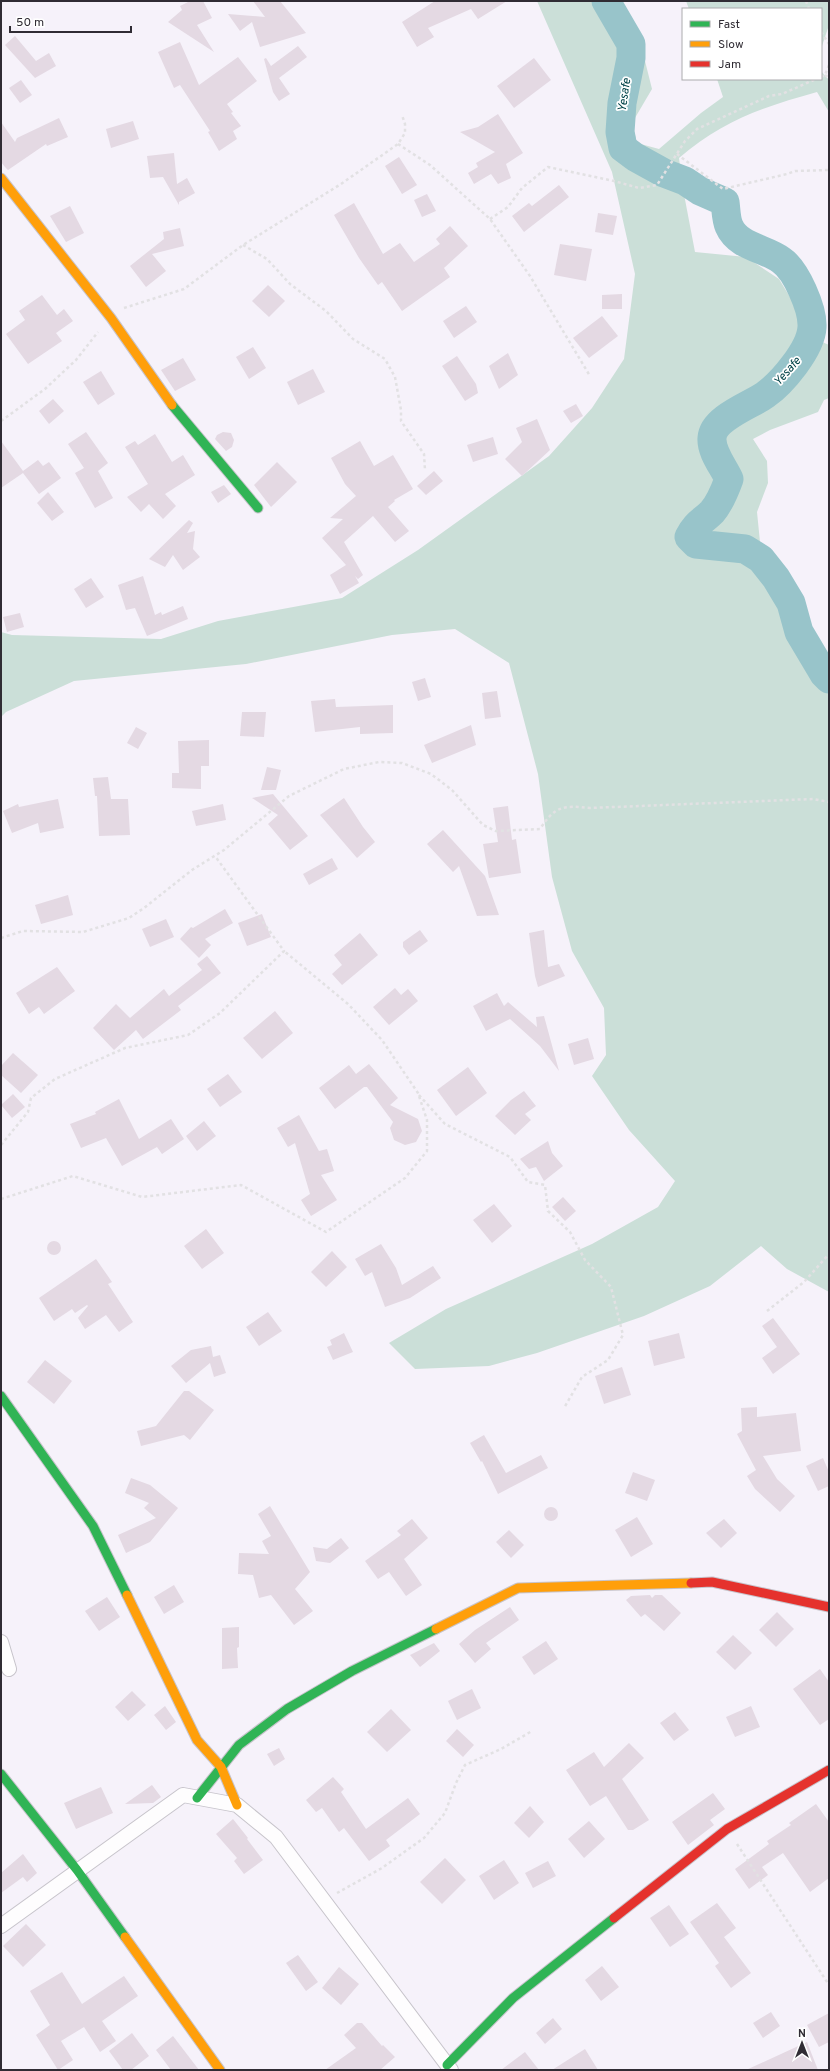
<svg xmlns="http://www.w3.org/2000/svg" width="830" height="2071" viewBox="0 0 830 2071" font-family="Overpass,sans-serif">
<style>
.green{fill:#cbdfd8}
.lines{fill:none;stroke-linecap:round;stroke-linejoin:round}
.river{stroke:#98c4ca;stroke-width:29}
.building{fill:#e4d9e3}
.street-casing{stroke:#c7c4cb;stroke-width:16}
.fast-casing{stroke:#c7c4cb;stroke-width:11}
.slow-casing{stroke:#c7c4cb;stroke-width:11}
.jam-casing{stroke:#c7c4cb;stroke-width:11}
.path{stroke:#e2e1e3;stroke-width:2.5;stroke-dasharray:3 3;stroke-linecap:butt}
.street{stroke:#fefdfe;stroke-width:14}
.fast{stroke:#30b455;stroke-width:9}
.slow{stroke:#ff9f0a;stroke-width:9}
.jam{stroke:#e5322d;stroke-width:9}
.labels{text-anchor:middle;stroke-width:3.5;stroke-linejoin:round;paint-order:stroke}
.water-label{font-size:12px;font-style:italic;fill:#014247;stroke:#fff}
</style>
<rect width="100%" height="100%" fill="#f6f2fa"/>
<g class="green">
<path d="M537 1H622L644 57 652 89 632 123 637 143 659 149 701 113 723 97 717 79H821V71L829 80V112L817 92C763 107 722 121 679 158L683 189 695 252 746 257 779 279 796 307 800 332 829 345V398L824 400 818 412 770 430 753 439 767 461 768 483 757 512 760 542 795 585 811 625 829 660V1292L787 1269 761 1246 710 1286 644 1316 537 1353 489 1366 415 1369 389 1343 446 1309 592 1244 658 1207 675 1181 629 1130 592 1076 606 1055 604 1008 572 951 552 877 538 774 509 663 455 629 392 635 246 664 74 681 6 712 1 717V632L12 635 161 639 218 621 342 598 418 550 549 456 592 408 624 359 635 274 612 172Z"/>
<path d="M686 1H829V25L821 49V9H689Z"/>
</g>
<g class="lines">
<path class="river" d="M606 1 631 44V58L622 103 620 132 623 148 635 157 664 173 685 181 700 191 725 202C726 209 726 219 729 226 738 247 765 248 781 260 796 270 813 309 812 327 811 349 782 383 765 395 751 405 713 418 712 438 711 452 723 466 729 479 725 490 720 503 712 512 702 522 696 523 689 537L696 544 745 549 761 559 776 578 791 603 799 632 824 674 829 679"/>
</g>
<g class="building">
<path d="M190 1H203L212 18 197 25 214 52 168 22 182 10 180 6Z"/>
<path d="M253 1H280L306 33 260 47 252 22 240 31 228 14 265 17Z"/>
<path d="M435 1H507L478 19 471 9 428 28 434 37 417 47 402 22Z"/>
<path d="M15 36 36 61 49 53 56 66 35 78 5 45Z"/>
<path d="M180 42 199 85 238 57 257 81 227 104 233 112 231 113 241 126 233 131 237 139 219 151 208 132 210 131 180 85 174 88 158 52Z"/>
<path d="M298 46 307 57 279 78 290 94 279 101 273 92 264 59 266 58 271 66Z"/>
<path d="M534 58 551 80 514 108 497 86Z"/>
<path d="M21 80 32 95 20 103 9 88Z"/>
<path d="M498 114 523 153 506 164 511 178 498 184 491 174 474 184 468 173 478 167 476 163 495 152 460 132 478 127Z"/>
<path d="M59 118 68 137 47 146 46 144 8 170 5 167 1 162V122L15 142 17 138Z"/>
<path d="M133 121 139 139 111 148 106 129Z"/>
<path d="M174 153 177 184 187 178 195 193 179 202V205L163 177 150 178 147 156Z"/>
<path d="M399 157 417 185 402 194 385 166Z"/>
<path d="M559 185 569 197 524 232 512 216 529 203 532 206Z"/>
<path d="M427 194 436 211 422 217 414 200Z"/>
<path d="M354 203 383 254 400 243 414 262 440 244 436 239 450 226 468 246 444 268 450 277 402 311 382 282 378 285 359 258 334 215Z"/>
<path d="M70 206 84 233 66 242 50 216Z"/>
<path d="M598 213 617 216 613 235 595 232Z"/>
<path d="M180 228 184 246 152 254 166 271 146 287 130 266 164 239 163 232Z"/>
<path d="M560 244 592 249 586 281 554 275Z"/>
<path d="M268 285 285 301 269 317 252 301Z"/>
<path d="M622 294V309H602V295Z"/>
<path d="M42 295 57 315 64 309 73 321 56 333 62 341 28 364 6 334 25 320 19 311Z"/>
<path d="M466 306 477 322 454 338 443 321Z"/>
<path d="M602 316 618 336 589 358 573 338Z"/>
<path d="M253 347 266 368 249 379 236 357Z"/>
<path d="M508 353 518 375 499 389 489 366Z"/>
<path d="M457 356 476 384 478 393 465 401 442 366Z"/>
<path d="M183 358 196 380 175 391 161 370Z"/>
<path d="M313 369 325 392 298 405 287 382Z"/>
<path d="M101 371 115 394 98 405 83 382Z"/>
<path d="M53 399 64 411 49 424 39 411Z"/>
<path d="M576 404 583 416 571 423 563 411Z"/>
<path d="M537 419 550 450 522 476 505 459 522 442 516 428Z"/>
<path d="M86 432 108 463 98 471 113 498 95 508 75 473 84 468 68 444Z"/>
<path d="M223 432 231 433 234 440 232 447 226 451 215 439 217 435Z"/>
<path d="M155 434 172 462 183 455 195 475 165 494 176 506 163 519 149 504 141 512 127 497 148 484 125 447 135 441 138 445Z"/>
<path d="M493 437 498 454 473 462 467 445Z"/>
<path d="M1 441 23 471 38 460 43 466 49 462 61 478 39 494 23 473 1 488Z"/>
<path d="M360 441 374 466 393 455 413 489 394 500 395 501 388 507 409 531 395 542 373 516 344 542 363 575 358 579 355 576 359 583 340 594 330 575 346 565 322 538 343 519 330 518 356 496 345 484 331 458Z"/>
<path d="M277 462 297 482 271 507 254 485Z"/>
<path d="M434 471 443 481 426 495 417 486Z"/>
<path d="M224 485 231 494 218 503 211 492Z"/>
<path d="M48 492 64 512 52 521 37 503Z"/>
<path d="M189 520 193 523 187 533 195 531 193 549 200 557 183 570 173 555 165 567 149 559Z"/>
<path d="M143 576 155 615 161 612 162 615 183 606 188 619 147 636 135 608 126 610 118 585Z"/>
<path d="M91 578 104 597 86 608 74 589Z"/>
<path d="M20 613 24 627 7 632 3 617Z"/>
<path d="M425 678 431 697 418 701 412 682Z"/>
<path d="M497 691 501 717 485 719 482 693Z"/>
<path d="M335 699 336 707 393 705V733L360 734V727L315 732 311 701Z"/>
<path d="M242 712H266L264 737 240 736Z"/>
<path d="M471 725 476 745 432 763 424 745Z"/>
<path d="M136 727 147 733 138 749 127 743Z"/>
<path d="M209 740V766H201V789L172 788V773H179L178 741Z"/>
<path d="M267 767 281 770 276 790H261Z"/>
<path d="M108 777 111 799H128L130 835 99 836 97 796H95L93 778Z"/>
<path d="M273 794 308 836 290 850 268 824 278 815 252 798Z"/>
<path d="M344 798 363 827 375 842 357 858 320 815Z"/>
<path d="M58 799 64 828 40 833 38 823 12 833 3 811 18 804 19 807Z"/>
<path d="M223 804 226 820 196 826 192 811Z"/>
<path d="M508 806 512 840 516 839 521 873 489 878 483 844 498 842 493 808Z"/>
<path d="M443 830 485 876 499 915 477 916 459 866 453 872 427 844Z"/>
<path d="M332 858 338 869 309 885 303 874Z"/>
<path d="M68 895 73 915 41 924 35 905Z"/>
<path d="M225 909 233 923 205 939 211 945 199 958 180 939 191 927 193 928Z"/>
<path d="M262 914 271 937 247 946 238 923Z"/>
<path d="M166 919 174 937 150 947 142 929Z"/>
<path d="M420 930 428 941 409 955 403 947V942Z"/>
<path d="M544 930 548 967 559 964 565 976 538 987 535 976 529 933Z"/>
<path d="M360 933 378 955 342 985 332 974 342 965 334 955Z"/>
<path d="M207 956 221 973 178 1006 181 1010 143 1039 136 1030 114 1050 93 1028 116 1004 130 1018 164 989 169 996 202 970 197 964Z"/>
<path d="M57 967 75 991 44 1014 39 1007 29 1014 16 993Z"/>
<path d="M395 988 401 995 408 989 418 1001 389 1025 373 1007Z"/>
<path d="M497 993 504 1006 508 1002 537 1027 536 1017 544 1016 559 1071 540 1046 510 1019 486 1031 473 1006Z"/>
<path d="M275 1011 293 1033 262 1059 243 1038Z"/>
<path d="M588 1038 594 1059 574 1065 568 1044Z"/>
<path d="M13 1053 38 1075 21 1093 1 1075V1066Z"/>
<path d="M369 1064 398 1098 390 1105 418 1119 422 1131 416 1142 405 1145 394 1140 390 1128 393 1122 367 1087H364L335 1109 319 1088 349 1065 356 1074Z"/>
<path d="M468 1067 487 1093 456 1116 437 1090Z"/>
<path d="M228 1074 242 1092 220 1107 207 1089Z"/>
<path d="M524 1091 536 1106 525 1114 531 1120 515 1135 495 1116 511 1100Z"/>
<path d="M13 1094 25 1107 12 1118 1 1105Z"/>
<path d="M119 1099 139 1139 171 1119 184 1139 162 1154 157 1147 122 1166 106 1138 81 1148 70 1124 96 1114 95 1112Z"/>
<path d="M299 1115 319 1151 327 1149 334 1171 321 1175 337 1200 311 1216 301 1200 310 1194 295 1143 288 1147 277 1128Z"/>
<path d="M204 1121 216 1136 197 1151 186 1136Z"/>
<path d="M548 1141 552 1153 563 1166 544 1181 536 1167 529 1169 520 1159Z"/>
<path d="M563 1197 576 1211 565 1221 552 1207Z"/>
<path d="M494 1204 512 1226 492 1243 473 1220Z"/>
<path d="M206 1229 224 1253 202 1269 184 1246Z"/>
<circle cx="54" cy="1248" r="7"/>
<path d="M381 1244 396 1268 402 1285 433 1266 441 1278 410 1298 385 1307 372 1272 365 1276 355 1259Z"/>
<path d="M332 1251 347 1267 326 1287 311 1272Z"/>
<path d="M96 1259 112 1282 108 1284 133 1322 119 1332 106 1315 85 1329 78 1318 88 1306 87 1305 75 1313 72 1309 54 1321 39 1298Z"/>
<path d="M268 1312 282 1331 259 1346 246 1327Z"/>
<path d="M773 1318 800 1354 773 1374 762 1358 777 1347 762 1326Z"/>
<path d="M344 1333 353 1352 333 1360 327 1347 332 1345 330 1340Z"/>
<path d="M679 1333 685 1358 654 1366 648 1341Z"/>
<path d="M211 1346 213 1357 220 1355 226 1373 214 1377 210 1363 186 1383 171 1366 191 1350Z"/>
<path d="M45 1360 72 1381 54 1404 27 1382Z"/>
<path d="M622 1367 631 1395 604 1404 595 1376Z"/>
<path d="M184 1391H189L214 1410 190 1440 184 1435 141 1446 137 1431 156 1426Z"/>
<path d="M757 1407V1417L796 1413 801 1451 763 1456 777 1479 795 1496 780 1512 755 1489 747 1476 756 1470 737 1434 742 1431 741 1408Z"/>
<path d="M484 1435 506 1473 541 1455 548 1468 498 1494 482 1461 481 1462 470 1443Z"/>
<path d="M823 1458 829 1472V1486L818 1491 806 1466Z"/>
<path d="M633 1472 655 1480 647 1501 625 1493Z"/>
<path d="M131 1478 150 1485 178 1508 150 1542 126 1553 118 1535 156 1518 144 1508 149 1503 125 1493Z"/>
<path d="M270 1506 310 1572 295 1589 313 1611 294 1625 271 1595 259 1598 253 1575 238 1574 239 1553 269 1554 262 1541 271 1536 258 1514Z"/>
<circle cx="551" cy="1514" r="7"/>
<path d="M637 1517 653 1544 631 1557 615 1530Z"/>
<path d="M412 1519 428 1538 404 1559 422 1585 406 1596 389 1572 378 1579 365 1561 401 1535 397 1531Z"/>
<path d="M724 1519 737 1533 721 1548 706 1533Z"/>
<path d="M509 1530 524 1545 511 1558 496 1542Z"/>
<path d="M341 1538 349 1548 330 1563 316 1561 313 1547 327 1549Z"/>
<path d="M174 1585 184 1602 164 1614 154 1597Z"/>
<path d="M650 1595 652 1598 655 1595H662L681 1613 664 1631 645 1614 641 1617 626 1600 631 1596Z"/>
<path d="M107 1597 120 1617 99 1631 85 1611Z"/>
<path d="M510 1607 519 1620 486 1643 491 1649 475 1663 459 1644 475 1630Z"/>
<path d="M777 1612 794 1629 776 1647 759 1630Z"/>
<path d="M239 1627V1647L237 1648 238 1668 222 1669V1628Z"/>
<path d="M733 1635 752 1653 735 1670 716 1652Z"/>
<path d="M546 1641 558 1659 534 1675 522 1657Z"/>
<path d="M434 1643 440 1651 420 1667 410 1655Z"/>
<path d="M820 1669 829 1682V1719L820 1725 793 1689Z"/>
<path d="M472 1689 481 1708 457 1720 448 1701Z"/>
<path d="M132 1691 146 1705 128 1721 115 1707Z"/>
<path d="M165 1706 176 1722 166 1730 154 1715Z"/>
<path d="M751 1706 760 1727 735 1737 726 1717Z"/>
<path d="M391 1709 411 1730 387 1752 367 1732Z"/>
<path d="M675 1712 689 1730 674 1741 660 1723Z"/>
<path d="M457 1729 474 1745 463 1757 446 1741Z"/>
<path d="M629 1743 644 1758 622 1779 649 1820 633 1830H628L606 1796 590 1806 566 1770 594 1752 604 1767Z"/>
<path d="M279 1748 285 1759 274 1766 267 1754Z"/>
<path d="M333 1777 344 1789 341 1792 366 1829 408 1798 420 1814 386 1840 390 1846 369 1861 344 1828 339 1832 322 1808 316 1812 306 1800Z"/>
<path d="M152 1785 161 1797 153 1803 125 1804Z"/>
<path d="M101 1787 113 1813 76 1829 64 1803Z"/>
<path d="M713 1793 725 1809 710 1820 714 1825 688 1845 672 1822Z"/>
<path d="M816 1804 829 1822V1878L810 1892 783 1853 762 1867 768 1875 749 1889 735 1869 769 1844 767 1841 791 1825 789 1823Z"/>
<path d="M530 1806 544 1822 529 1838 514 1823Z"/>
<path d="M233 1819 248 1838 247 1839 263 1860 244 1874 234 1861 237 1858 216 1834Z"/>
<path d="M589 1821 605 1839 584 1858 568 1839Z"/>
<path d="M23 1854 37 1873 27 1882 23 1877 1 1893V1873Z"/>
<path d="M445 1858 466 1880 442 1904 420 1882Z"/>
<path d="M504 1860 519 1883 494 1900 479 1876Z"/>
<path d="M548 1861 556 1876 533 1888 525 1873Z"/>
<path d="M717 1903 736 1928 724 1937 751 1973 731 1988 715 1966 719 1963 690 1922Z"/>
<path d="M669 1905 689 1934 670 1947 650 1918Z"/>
<path d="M26 1924 46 1945 23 1967 3 1946Z"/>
<path d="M298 1955 318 1982 306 1991 286 1963Z"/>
<path d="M602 1966 619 1987 601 2001 585 1980Z"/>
<path d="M339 1967 359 1984 341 2005 322 1988Z"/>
<path d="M62 1972 82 2004 124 1976 138 1996 102 2021 116 2041 100 2052 84 2027 61 2041 73 2060 58 2070 36 2035 50 2025 30 1991Z"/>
<path d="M771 2012 780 2026 763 2038 753 2023Z"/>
<path d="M829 2013V2042L819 2047 807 2025Z"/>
<path d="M553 2018 562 2029 545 2044 536 2033Z"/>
<path d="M357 2023H362L382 2046 383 2045 395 2057 380 2070H325L356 2048 344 2035Z"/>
<path d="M132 2033 149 2056 131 2070H123L109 2051Z"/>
<path d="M173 2036 199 2070H171L156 2050Z"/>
<path d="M807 2042 818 2070H746Z"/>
<path d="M585 2049 598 2070H552Z"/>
<path d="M525 2052 539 2070H501Z"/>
</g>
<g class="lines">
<defs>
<g id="street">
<path d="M1 1642 9 1669"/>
<path d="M1 1926 183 1795 237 1805 276 1837 451 2070"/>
</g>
<g id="fast">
<path d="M172 405 258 508"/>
<path d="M1 1396 93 1526 127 1595"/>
<path d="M1 1774 77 1870 125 1937"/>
<path d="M197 1798 239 1745 287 1709 352 1671 436 1629"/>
<path d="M447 2065 513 1998 614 1918"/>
</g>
<g id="slow">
<path d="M1 178 111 318 172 405"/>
<path d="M127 1595 197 1740 221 1767 237 1805"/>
<path d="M436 1629 518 1588 691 1583"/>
<path d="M125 1937 220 2070"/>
</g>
<g id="jam">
<path d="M691 1583 712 1582 829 1607"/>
<path d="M614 1918 727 1829 829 1770"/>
</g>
</defs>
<use href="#street" class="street-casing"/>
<use href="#fast" class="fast-casing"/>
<use href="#slow" class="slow-casing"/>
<use href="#jam" class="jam-casing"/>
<g class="path">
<path d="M806 1 809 9"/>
<path d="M821 32 829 44"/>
<path d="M825 75 829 78"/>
<path d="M821 77 825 75 829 65"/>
<path d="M398 144 430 165 490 219 530 276 590 376"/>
<path d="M677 154 723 189 787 174 795 171 829 170"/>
<path d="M490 219 508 207 522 188 548 167 614 181 639 188 657 185 685 141 697 129 769 96 782 94 816 79"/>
<path d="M243 245 267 259 290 284 326 311 353 339 385 359 395 377 401 410V421L424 454 425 470"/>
<path d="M124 308 184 289 243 245 341 184 398 144 405 133V124L402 115"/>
<path d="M1 421 45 389 76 360 98 332"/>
<path d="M1 938 23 931 83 932 129 918 144 908 192 870 224 850 289 796 344 769 379 762 402 763 431 774 452 790 483 825 496 831 540 829C555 806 563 805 590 808L813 799 829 802"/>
<path d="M419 1095 445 1124 510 1157 528 1182 545 1185 548 1211 570 1232 585 1260 611 1287 623 1335 608 1360 582 1377 564 1408"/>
<path d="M1 1145 28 1112 31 1098 55 1079 125 1048 188 1035 220 1013 284 951 215 856"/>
<path d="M1 1199 73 1176 142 1197 241 1185 326 1232 405 1178 427 1151V1120L418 1093 382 1040 348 1004 284 951"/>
<path d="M767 1311 804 1282 829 1254"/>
<path d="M737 1844 829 1985"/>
<path d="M337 1893 382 1868 424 1838 445 1813 456 1783 465 1765 501 1749 532 1731"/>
</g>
<use href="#street" class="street"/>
<use href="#fast" class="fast"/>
<use href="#slow" class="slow"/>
<use href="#jam" class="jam"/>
</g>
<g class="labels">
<g class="water-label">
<text transform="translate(624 95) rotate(-82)" y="4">Yesafe</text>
<text transform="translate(787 371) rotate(-48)" y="4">Yesafe</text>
</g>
</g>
<rect width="830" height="2071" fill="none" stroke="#302c34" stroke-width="4"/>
<rect x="682" y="8" width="140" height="72" fill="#ffffff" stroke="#acabae"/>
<rect x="690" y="21" width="20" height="6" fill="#30b455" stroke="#acabae"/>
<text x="718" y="28" font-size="12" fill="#302c34">Fast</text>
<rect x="690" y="41" width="20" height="6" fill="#ff9f0a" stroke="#acabae"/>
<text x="718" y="48" font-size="12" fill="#302c34">Slow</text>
<rect x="690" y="61" width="20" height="6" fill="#e5322d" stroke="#acabae"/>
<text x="718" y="68" font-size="12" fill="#302c34">Jam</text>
<g transform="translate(802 2043)" stroke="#ffffff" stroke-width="3" paint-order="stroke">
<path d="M0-3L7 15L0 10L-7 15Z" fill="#302c34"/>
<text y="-6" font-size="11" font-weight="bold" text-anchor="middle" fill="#302c34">N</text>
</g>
<path d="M10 26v6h121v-6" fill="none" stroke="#302c34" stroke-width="2"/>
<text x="16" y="26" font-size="12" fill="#302c34" stroke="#ffffff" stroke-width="3" paint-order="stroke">50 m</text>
</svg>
